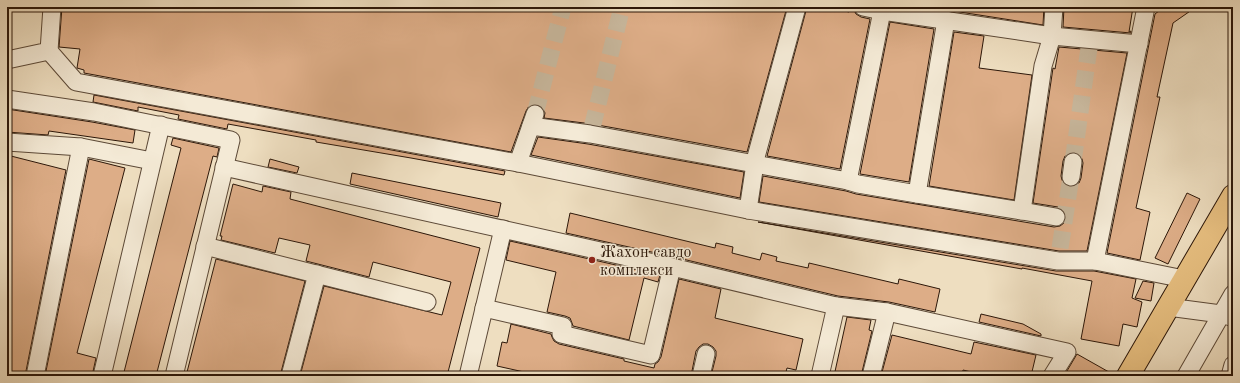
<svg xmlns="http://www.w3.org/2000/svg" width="1240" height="383" viewBox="0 0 1240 383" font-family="'Old Standard TT',serif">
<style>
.building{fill:#ddad87;stroke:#2c1709;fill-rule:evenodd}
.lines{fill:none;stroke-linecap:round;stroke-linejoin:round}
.minor-tunnel{stroke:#c7b69b;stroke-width:17;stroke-dasharray:17 8;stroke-linecap:butt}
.minor-casing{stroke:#5c4937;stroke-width:19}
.major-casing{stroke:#2c1709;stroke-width:24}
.minor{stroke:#f4ead6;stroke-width:17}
.major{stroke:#e7bf80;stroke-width:22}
.poi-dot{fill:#8f2418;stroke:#f4ead6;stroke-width:1.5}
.labels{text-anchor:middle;stroke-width:3;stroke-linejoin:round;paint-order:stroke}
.poi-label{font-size:16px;fill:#2c1709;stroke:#f4ead6;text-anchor:start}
</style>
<rect width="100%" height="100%" fill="#eedec0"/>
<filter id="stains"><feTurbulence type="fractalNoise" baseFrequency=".005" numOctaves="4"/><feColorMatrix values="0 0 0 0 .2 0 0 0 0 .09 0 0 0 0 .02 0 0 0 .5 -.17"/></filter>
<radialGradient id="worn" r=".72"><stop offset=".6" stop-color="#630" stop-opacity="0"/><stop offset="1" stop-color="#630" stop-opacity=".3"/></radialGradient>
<g class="building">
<path d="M62 7H787L747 152 592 124 544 118 545 113 543 108 539 105 534 104 529 106 526 111 511 152 84 73V70L77 68 80 49 59 47Z"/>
<path d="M807 7H828L849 12 850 9 854 10 856 14 861 17 870 19 840 169 767 156Z"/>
<path d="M924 7H1044L1043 25 947 10Z"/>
<path d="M1064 7H1133L1129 32 1131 31V33L1063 27Z"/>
<path d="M1164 7H1196L1173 23 1157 97H1160L1136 208 1150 212 1140 260 1107 253 1155 14Z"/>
<path d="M890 22 934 29 909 182 860 174Z"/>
<path d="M954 32 984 36 979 68 1032 75 1014 200 929 186Z"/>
<path d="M1059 47 1127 53 1087 251H1059L759 202 763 176 846 191 856 194 1054 227 1060 226 1064 223 1066 219 1065 214 1063 210 1058 207 1033 203 1053 68 1055 69ZM1075 152 1079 154 1082 159 1083 163 1081 178 1079 183 1075 186 1069 187 1065 185 1062 180 1061 176 1063 161 1065 156 1069 153Z"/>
<path d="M94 95 505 171 504 175 411 158 316 142V140L228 124 227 129 178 119 179 115 138 107V111L93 102Z"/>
<path d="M7 109 92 122 135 130 133 143 49 131 48 135 7 132Z"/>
<path d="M538 137 588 144 744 172 740 198 531 155Z"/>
<path d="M173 138 219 148 217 157 213 156 156 376H123L181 148 171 145Z"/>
<path d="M7 155 66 170 25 376H7Z"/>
<path d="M89 159 125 168 77 353 96 358 92 376H45Z"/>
<path d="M270 159 299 167 297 173 268 167Z"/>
<path d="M352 173 501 203 498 217 350 184Z"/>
<path d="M233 184 262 192 263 186 291 192 290 199 480 248 447 376H300L324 286 442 315 451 282 373 262 369 277 306 261 310 245 279 238 275 253 221 240 222 236H220Z"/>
<path d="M1187 193 1200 199 1168 264 1155 258Z"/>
<path d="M570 213 715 248 716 243 733 247 732 253 760 260 762 253 777 257 776 261 808 268 809 263 898 284 899 279 940 289 935 312 889 302 838 296 674 257 566 233Z"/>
<path d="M758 222 1056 271H1094L1136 279 1132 298 1142 302 1137 327 1123 324 1119 346 1081 339 1092 281 1022 268V269Z"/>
<path d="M510 241 660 275 658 282 644 278 629 340 573 326 572 323 570 318 565 316 547 312 556 272 506 260Z"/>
<path d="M216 259 305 281 280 376H186Z"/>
<path d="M679 279 721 289 715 318 803 339 796 370 787 368 785 376H711L716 356V351L713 347 708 344H703L699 347 696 351 691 376H532L533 374 497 366 502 342 507 343 511 324 551 334 552 337 554 341 559 344 624 359V361L654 368 655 364 658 362 661 357Z"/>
<path d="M1143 281 1154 283 1151 301 1135 298Z"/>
<path d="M981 314 1023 324 1041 334V336L979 322Z"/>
<path d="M847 317 871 320 869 330 872 331 861 376H834Z"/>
<path d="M892 335 971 354 974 342 1036 355 1031 376H987L963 370 962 376H881Z"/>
<path d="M1077 354 1116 376H1064Z"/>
</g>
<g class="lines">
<g class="minor-tunnel">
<path d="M535 114 563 7"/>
<path d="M592 128 622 7"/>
<path d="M1073 162 1089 48"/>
<path d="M1060 248 1071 177"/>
</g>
<defs>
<g id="minor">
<path d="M863 7 882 11 1052 36 1139 44"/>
<path d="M946 20 917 194 1022 211 1043 66 1052 36 1054 7"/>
<path d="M49 51 76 82 518 163 748 210 1058 261H1095L1184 279"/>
<path d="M7 60 49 51 52 7"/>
<path d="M7 99 94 112 231 140 174 376"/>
<path d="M531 126 590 134 848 181 882 11"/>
<path d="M7 142 81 147 152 161"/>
<path d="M518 163 535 114"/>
<path d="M224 167 672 267 836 306 887 312 1067 352 1052 376"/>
<path d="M1071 177 1073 162"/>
<path d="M848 181 858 184 917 194"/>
<path d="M748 210 756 157 797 7"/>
<path d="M1022 211 1056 217"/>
<path d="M205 246 427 302"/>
<path d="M1095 261 1146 7"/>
<path d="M1168 307 1221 314 1231 317"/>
<path d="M484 308 563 326 561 334 651 355 672 267"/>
<path d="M35 376 81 147"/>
<path d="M102 376 161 125"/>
<path d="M290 376 317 274"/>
<path d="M468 376 503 229"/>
<path d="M701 376 706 354"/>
<path d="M820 376 836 306"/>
<path d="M871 376 887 312"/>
<path d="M1186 376 1233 294"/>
<path d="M1230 376 1233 365"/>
</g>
<path id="major" d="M1128 376 1233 196"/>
</defs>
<use href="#minor" class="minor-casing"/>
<use href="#major" class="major-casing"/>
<use href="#minor" class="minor"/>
<use href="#major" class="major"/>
</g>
<circle class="poi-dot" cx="592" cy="260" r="4"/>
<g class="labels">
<g class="poi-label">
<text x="600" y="257">Жахон савдо<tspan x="600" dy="18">комплекси</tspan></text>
</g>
</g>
<rect width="1240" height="383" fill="none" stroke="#eedec0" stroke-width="24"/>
<rect x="8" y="8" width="1224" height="367" fill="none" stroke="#2c1709" stroke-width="2"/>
<rect x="12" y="12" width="1216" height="359" fill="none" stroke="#2c1709"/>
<rect width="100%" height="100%" filter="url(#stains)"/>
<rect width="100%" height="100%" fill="url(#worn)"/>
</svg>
